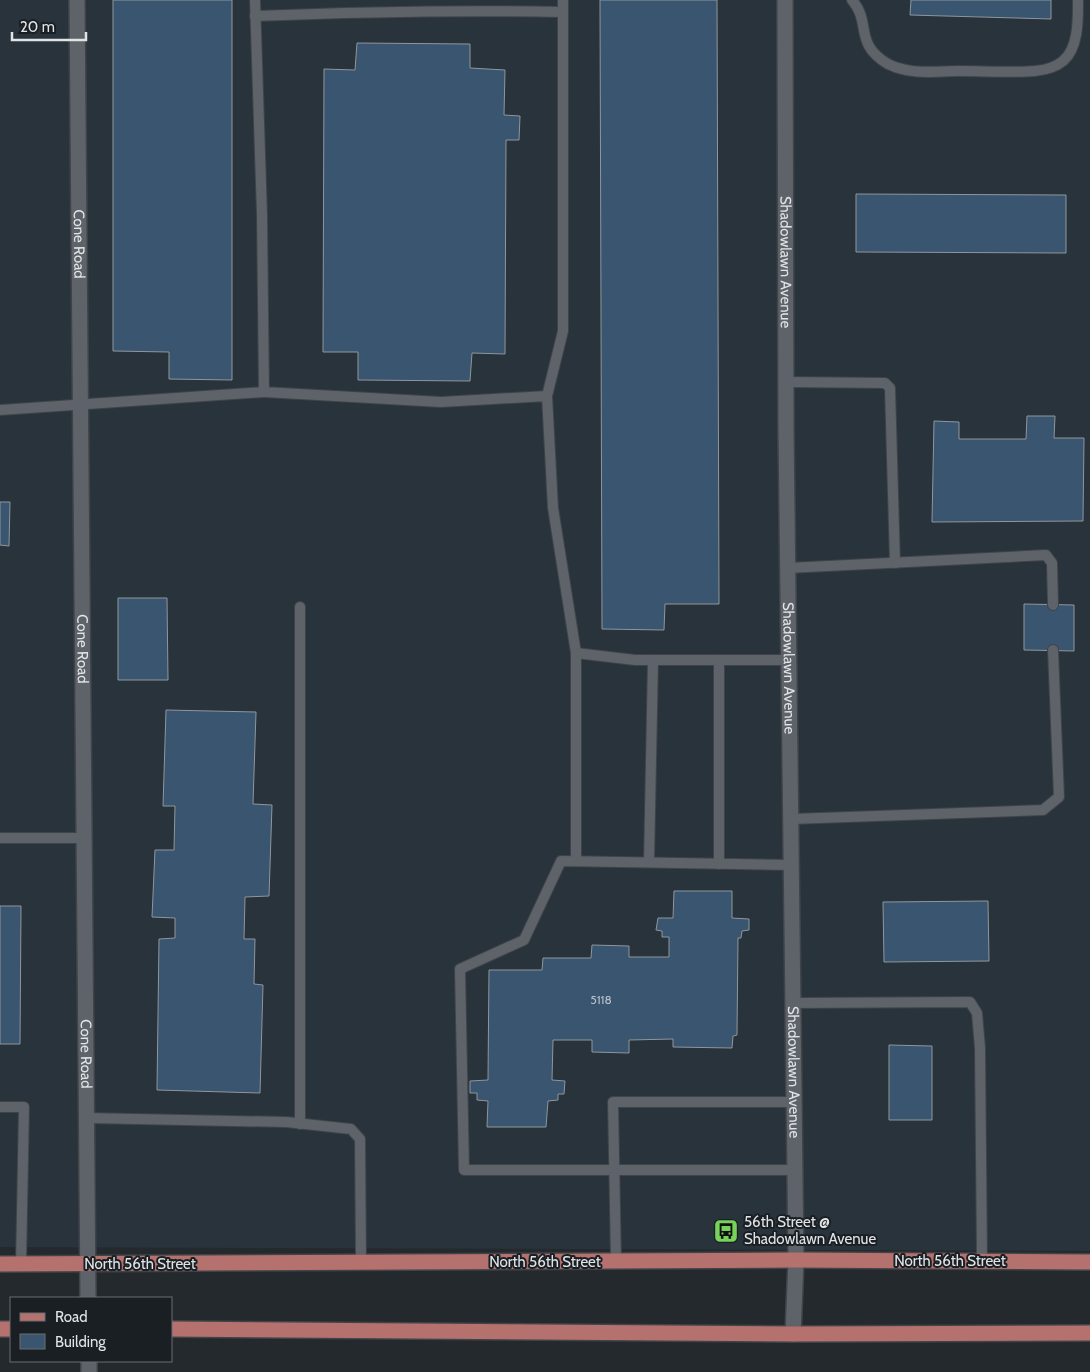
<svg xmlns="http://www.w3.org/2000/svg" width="1090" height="1372" viewBox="0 0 1090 1372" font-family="Cabin,sans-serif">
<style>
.built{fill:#29333c}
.building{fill:#39556f;stroke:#90969c}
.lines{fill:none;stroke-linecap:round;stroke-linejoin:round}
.service-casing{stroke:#404448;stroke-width:12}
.minor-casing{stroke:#404448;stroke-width:18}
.primary-casing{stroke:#404448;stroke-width:18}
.service{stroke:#5e6369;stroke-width:10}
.minor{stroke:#5e6369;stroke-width:15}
.primary{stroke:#b5716e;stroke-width:15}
.labels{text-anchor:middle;stroke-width:4;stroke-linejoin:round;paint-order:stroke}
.number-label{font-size:12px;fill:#b7c0c9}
.street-label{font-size:15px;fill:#e1e4e7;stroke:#1a1f24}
.poi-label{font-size:15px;fill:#e1e4e7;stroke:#1a1f24;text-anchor:start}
</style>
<rect width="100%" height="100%" fill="#24292d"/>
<path class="built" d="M0 0H1090V1251L0 1247Z"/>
<g class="building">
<path d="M113 0H232V380L169 379V352L113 351Z"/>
<path d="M600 0H717L719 604H665L664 630 602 629Z"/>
<path d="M911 0H1051V19L910 15Z"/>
<path d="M357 43 470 44V68L505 70 504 115 520 116 519 140H506L505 354 472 353 470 381 358 380V352H323L324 69 355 70Z"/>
<path d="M856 194 1066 195V253L856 252Z"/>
<path d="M1027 416H1055L1054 438H1084L1083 521 932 522 934 421 959 422V439H1026Z"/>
<path d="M0 502H10L9 546 0 545Z"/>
<path d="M118 598H167L168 680H118Z"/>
<path d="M1024 604 1074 605V651L1024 650Z"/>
<path d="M166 710 256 712 253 804 272 805 269 896 245 897 244 939H255L254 984 263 985 260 1093 157 1090 159 939 175 938V918L152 917 155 850H174L175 806H163Z"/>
<path d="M674 891H732V918L749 919V930L742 931 741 938H738L737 1035 733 1036 732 1048 673 1047V1039L629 1040V1053L592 1052V1040H553L552 1080 565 1081 564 1094H558V1100L548 1101 546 1127H487L488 1101 477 1100V1093H470V1081L488 1080 489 970H542L543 958H591L592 945 629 946V957H669V937H662V931L656 930 658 918H673Z"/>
<path d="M988 901 989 961 884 962 883 902Z"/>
<path d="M0 906H21L20 1044H0Z"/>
<path d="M889 1045 932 1046V1120H889Z"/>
</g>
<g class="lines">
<defs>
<g id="service">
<path d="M255 0 262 215 264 392 441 402 547 396 553 508 576 653 635 660H789"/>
<path d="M852 0C872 23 853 43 888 64 892 66 897 68 902 69 919 74 941 71 959 71 984 71 1010 73 1035 71 1045 70 1056 67 1063 61 1079 48 1078 18 1078 0"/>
<path d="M255 16C358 12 460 10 563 12"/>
<path d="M786 382 885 383 890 388 895 563"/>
<path d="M547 396 563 331V0"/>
<path d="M0 410 264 392"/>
<path d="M788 568 1046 555 1052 563 1053 605"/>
<path d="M719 660V864"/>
<path d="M791 819 1043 810 1059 797 1053 650"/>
<path d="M0 838H85"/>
<path d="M576 861V653"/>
<path d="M649 862 653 660"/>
<path d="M791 865 561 861 524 940 460 969 464 1170H795"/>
<path d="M793 1003 970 1002 977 1013 980 1048 982 1261"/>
<path d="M0 1107H24L21 1264"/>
<path d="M87 1118 286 1122 351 1129 360 1139 361 1263"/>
<path d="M300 1124V607"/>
<path d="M616 1261 613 1102H794"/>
</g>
<g id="minor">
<path id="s1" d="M77 0 88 1298"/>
<path id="s2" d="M785 0 786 429 796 1260 793 1334"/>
<path d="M89 1361V1372"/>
</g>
<g id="primary">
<path d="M0 1264 796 1260 1090 1262"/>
<path d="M0 1329H11"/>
<path d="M171 1329 793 1334 1090 1333"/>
</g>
</defs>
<use href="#service" class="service-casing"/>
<use href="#minor" class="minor-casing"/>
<use href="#primary" class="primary-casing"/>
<use href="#service" class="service"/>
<use href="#minor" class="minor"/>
<use href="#primary" class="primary"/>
</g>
<defs>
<symbol id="bus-square" viewBox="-11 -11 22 22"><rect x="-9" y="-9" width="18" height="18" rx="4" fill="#76d25a" stroke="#1a1f24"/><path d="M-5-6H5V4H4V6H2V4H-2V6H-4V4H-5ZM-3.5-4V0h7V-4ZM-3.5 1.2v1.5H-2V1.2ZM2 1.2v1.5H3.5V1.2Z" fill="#111"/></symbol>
</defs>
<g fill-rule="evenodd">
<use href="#bus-square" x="712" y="1217" width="28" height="28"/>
</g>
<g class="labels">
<g class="number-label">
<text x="601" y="1004">5118</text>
</g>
<g class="street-label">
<text dy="5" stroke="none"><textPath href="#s1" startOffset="244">Cone Road</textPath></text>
<text dy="5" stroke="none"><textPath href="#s2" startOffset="262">Shadowlawn Avenue</textPath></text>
<text dy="5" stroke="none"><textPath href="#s1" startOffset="649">Cone Road</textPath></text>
<text dy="5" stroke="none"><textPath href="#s2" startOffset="668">Shadowlawn Avenue</textPath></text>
<text dy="5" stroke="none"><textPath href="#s1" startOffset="1054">Cone Road</textPath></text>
<text dy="5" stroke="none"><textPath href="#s2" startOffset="1072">Shadowlawn Avenue</textPath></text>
<text x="950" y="1266">North 56th Street</text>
<text x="545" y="1267">North 56th Street</text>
<text x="140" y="1269">North 56th Street</text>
</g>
<g class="poi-label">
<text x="744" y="1227">56th Street @<tspan x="744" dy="17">Shadowlawn Avenue</tspan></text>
</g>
</g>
<rect x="10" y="1297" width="162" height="65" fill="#1a1f24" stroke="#6a6e72"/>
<rect x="20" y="1313" width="25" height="8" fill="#b5716e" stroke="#6a6e72"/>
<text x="55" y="1322" font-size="15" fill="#e1e4e7">Road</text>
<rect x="20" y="1334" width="25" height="15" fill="#39556f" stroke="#6a6e72"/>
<text x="55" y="1347" font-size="15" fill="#e1e4e7">Building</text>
<path d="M12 32v8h74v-8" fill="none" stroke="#e1e4e7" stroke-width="2.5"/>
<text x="20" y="32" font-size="15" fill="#e1e4e7" stroke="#1a1f24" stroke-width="4" paint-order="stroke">20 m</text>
</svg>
